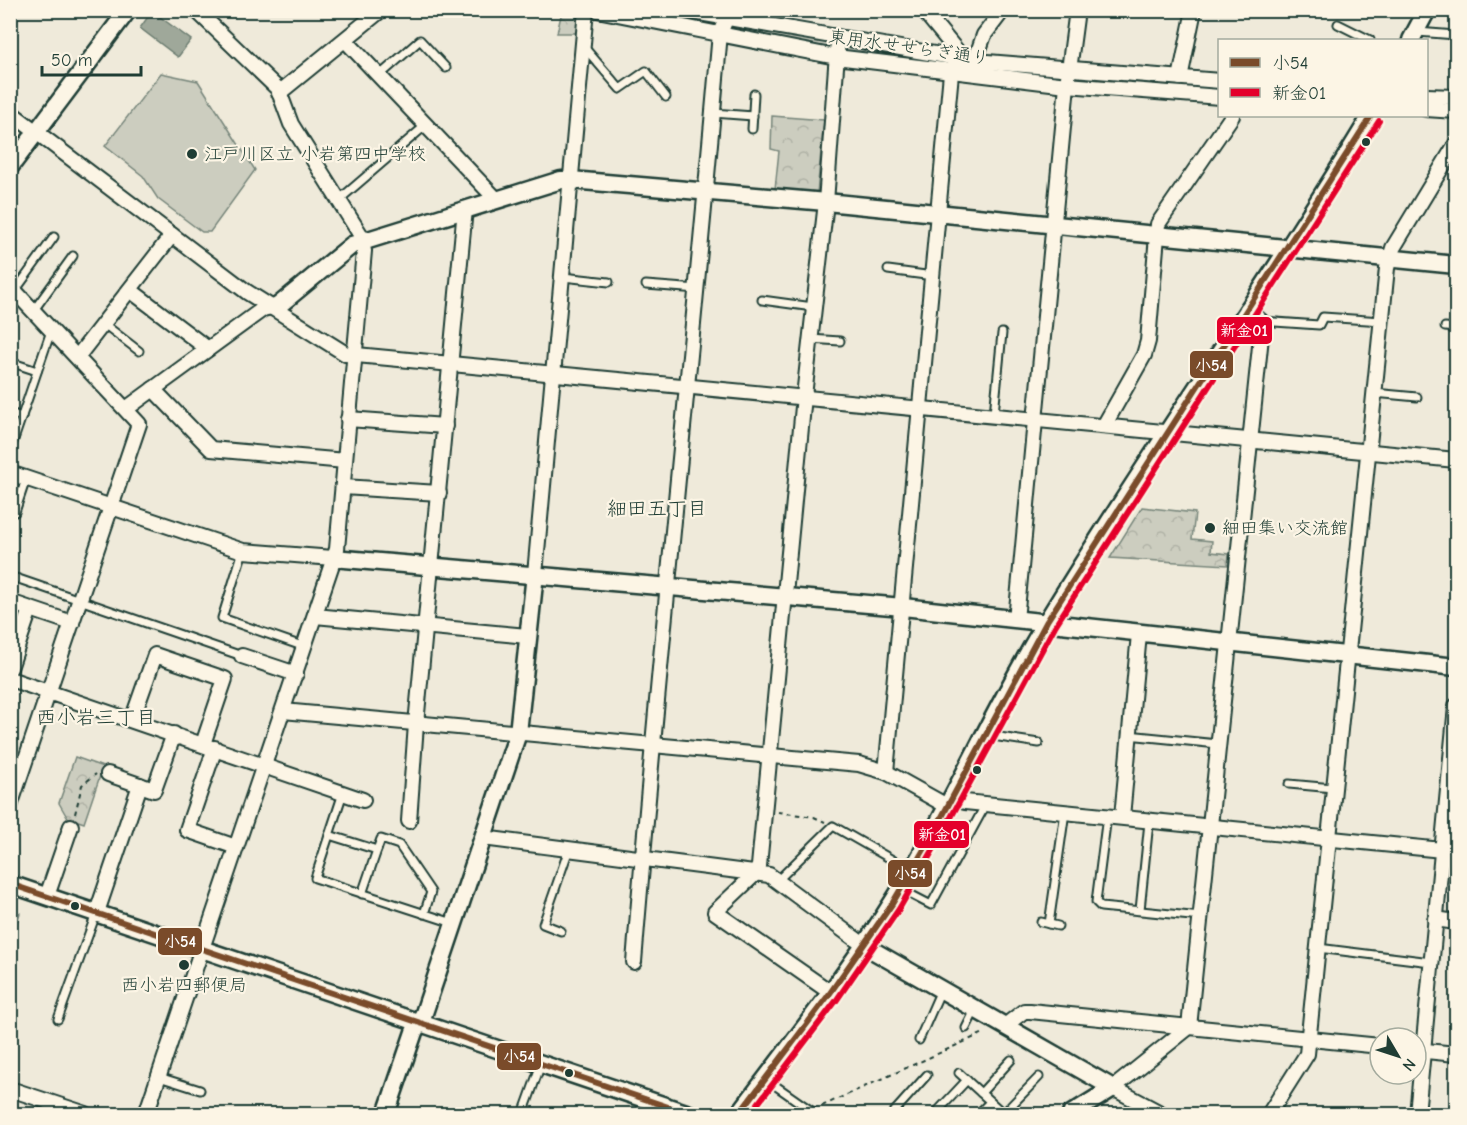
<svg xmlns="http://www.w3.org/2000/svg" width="1467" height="1125" viewBox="0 0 1467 1125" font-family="'Comic Neue','Klee One',sans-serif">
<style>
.green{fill:#cccdbf;stroke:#76857a;stroke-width:1.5}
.park{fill:url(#park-crowns);stroke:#76857a;stroke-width:1.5}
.water{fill:#9fa89a;stroke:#6c7d71;stroke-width:1.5}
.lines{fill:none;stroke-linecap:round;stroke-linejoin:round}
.service-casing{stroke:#1f3d34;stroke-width:11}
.minor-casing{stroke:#1f3d34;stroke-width:18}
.tertiary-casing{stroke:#1f3d34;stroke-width:21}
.path{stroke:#1f3d34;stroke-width:2;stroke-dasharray:4.5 4.5;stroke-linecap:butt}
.service{stroke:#fcf5e5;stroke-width:7}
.minor{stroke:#fcf5e5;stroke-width:14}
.tertiary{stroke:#fcf5e5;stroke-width:16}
.bus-1-casing{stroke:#fcf5e5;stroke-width:10}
.bus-2-casing{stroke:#fcf5e5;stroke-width:10}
.bus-1{stroke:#7a4b2a;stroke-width:6}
.bus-2{stroke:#e4002b;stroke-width:6}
.bus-dot{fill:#1f3d34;stroke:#fcf5e5;stroke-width:2}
.labels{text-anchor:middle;stroke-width:4.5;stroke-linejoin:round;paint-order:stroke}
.street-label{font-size:18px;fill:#1f3d34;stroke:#fcf5e5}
.poi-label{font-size:18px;fill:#1f3d34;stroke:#fcf5e5;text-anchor:start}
.neighbourhood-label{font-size:20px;fill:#1f3d34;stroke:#fcf5e5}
.line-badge{stroke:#fcf5e5;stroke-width:2}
.badge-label{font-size:16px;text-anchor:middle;font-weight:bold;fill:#fff}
</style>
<defs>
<pattern id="park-crowns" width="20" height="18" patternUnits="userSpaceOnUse" patternTransform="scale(1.5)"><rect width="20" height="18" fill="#cccdbf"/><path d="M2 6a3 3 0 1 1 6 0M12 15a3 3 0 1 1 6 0" fill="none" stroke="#afb1a5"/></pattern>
</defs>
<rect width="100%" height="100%" fill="#efeada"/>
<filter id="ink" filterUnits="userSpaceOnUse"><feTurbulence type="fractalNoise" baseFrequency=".0167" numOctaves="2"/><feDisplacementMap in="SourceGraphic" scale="12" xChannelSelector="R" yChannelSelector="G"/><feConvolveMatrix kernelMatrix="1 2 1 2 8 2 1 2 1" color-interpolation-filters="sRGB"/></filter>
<g filter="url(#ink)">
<path class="green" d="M161 73 198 81 255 170 210 232H202L158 199 143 176 105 146Z"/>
<g class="park">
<path d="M562 11H579L577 33H557Z"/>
<path d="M597 11H655L726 21 720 31Z"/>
<path d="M728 22 837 42 835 55 722 32Z"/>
<path d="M839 43 956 60 951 71 837 55Z"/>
<path d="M1071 70 1219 83V96L1068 84Z"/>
<path d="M772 116 824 120 817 193 775 189 779 151 771 149Z"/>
<path d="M1142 507 1195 513 1192 539 1212 541 1211 552 1229 554 1228 565 1110 558Z"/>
<path d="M75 757 103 767 84 823 67 817 59 803Z"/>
<path d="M11 910 20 913 11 941 10 910Z"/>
</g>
<path class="water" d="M152 11 191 40 178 57 140 28Z"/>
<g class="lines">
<defs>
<g id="service">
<path d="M1338 24 1370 40"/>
<path d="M1417 32 1456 35"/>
<path d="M584 47 620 89 646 71 666 97"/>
<path d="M379 76 420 40 446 68"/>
<path d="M713 113 753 116"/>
<path d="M752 129 754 94"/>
<path d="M340 199 426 125"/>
<path d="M888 270 933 276"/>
<path d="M563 277 609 282"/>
<path d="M646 285 698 289"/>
<path d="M15 291 54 237"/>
<path d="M762 300 813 307"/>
<path d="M34 310 73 256"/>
<path d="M1261 321 1319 325 1323 317 1382 321"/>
<path d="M104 324 139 351"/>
<path d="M1445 327 1456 328"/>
<path d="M810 339 840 341"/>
<path d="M10 362 37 371"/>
<path d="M1374 393 1417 397"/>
<path d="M10 413 22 417"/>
<path d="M994 414 1002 333"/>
<path d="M10 451 51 331"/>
<path d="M15 512 26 479"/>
<path d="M243 551 222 618 305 647"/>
<path d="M10 576 242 656"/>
<path d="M986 735 1039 743"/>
<path d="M1128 735 1218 744"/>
<path d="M1289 784 1333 788"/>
<path d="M343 793 315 878 453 923"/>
<path d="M1107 816 1096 902 1101 907 1201 917"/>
<path d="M329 835 377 850 381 839 399 845 431 892 424 914"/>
<path d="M777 881 833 826 912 871"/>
<path d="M900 889 931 905 986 804"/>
<path d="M362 894 377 850"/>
<path d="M1140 910 1149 822"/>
<path d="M1041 922 1058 926"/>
<path d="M1049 924 1065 812"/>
<path d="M561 931 543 924 569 849"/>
<path d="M1318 948 1431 962"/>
<path d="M58 1019 96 914"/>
<path d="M966 1028 975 1010"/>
<path d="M919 1040 941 990"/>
<path d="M959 1073 1004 1114"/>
<path d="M159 1077 200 1090"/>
<path d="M766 1079 816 1114"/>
<path d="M981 1093 1011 1060"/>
<path d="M523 1114 541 1064"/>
<path d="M895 1114 893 1113 927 1075"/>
<path d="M935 1114 967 1080"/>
<path d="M978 1114 990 1102"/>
<path d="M1003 1114 1039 1077"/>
</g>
<g id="minor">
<path d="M597 10 836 57 1067 85 1220 97"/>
<path d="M682 10 975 61 1220 81"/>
<path d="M346 41 497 200"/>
<path d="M975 61 984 35 1003 10"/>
<path d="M1180 78 1194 10"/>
<path d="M279 93 381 10"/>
<path d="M1426 96 1456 97"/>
<path d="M1426 109 1456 111"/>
<path d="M10 112 247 292 346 354 1456 460"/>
<path d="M10 286 139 424 10 806"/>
<path d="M130 290 208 349"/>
<path d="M78 356 172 235"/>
<path d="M153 389 211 449 345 461"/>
<path d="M126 409 263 309 276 306"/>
<path d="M348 419 445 426"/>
<path d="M1105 424 1144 355 1148 341 1158 224 1232 116"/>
<path d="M10 473 243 551 333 558"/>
<path d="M343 487 439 493"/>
<path d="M535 574 586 10"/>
<path d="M10 602 72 623"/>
<path d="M315 616 527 636"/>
<path d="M1016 620 1067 85 1077 10"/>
<path d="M242 656 296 674"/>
<path d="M10 668 30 609"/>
<path d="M10 679 363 800"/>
<path d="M283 711 859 764 886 772 947 806"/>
<path d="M132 720 155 655 225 679 203 744"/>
<path d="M215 748 187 830 236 847"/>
<path d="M886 772 951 73 957 57 956 50 923 10"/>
<path d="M108 774 154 790 174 734"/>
<path d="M952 797 965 802 1442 850"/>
<path d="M1122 817 1139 634"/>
<path d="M409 821 416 724 465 209"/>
<path d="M483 838 769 875 865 946"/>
<path d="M47 896 71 826"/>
<path d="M97 912 140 785"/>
<path d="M1435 919 1456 922"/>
<path d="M634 962C659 652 693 342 720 33L730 10"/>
<path d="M830 992 715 912 756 873 759 866 804 396 826 202 838 40"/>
<path d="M1006 1025 1024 1011H1030L1380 1046"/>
<path d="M1416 1050 1456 1054"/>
<path d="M10 1089 86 1114"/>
<path d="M146 1114 337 549 364 251 360 234 291 124 278 89 196 10"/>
<path d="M1162 1114 1113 1088 1189 1027 1262 327 1261 321 1247 309"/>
<path d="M1269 1114 1307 1054 1387 268 1393 248 1456 144"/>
<path d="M1417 1114 1456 706"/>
</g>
<g id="tertiary">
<path d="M1411 40 1427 10"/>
<path d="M10 167 128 10"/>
<path d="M278 306 352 245 561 180H571L826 202 1456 265"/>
<path d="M333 558 903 607 1456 667"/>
<path d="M10 884 689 1114"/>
<path d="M865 946 1113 1088 1071 1114"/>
<path d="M386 1114 414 1032 424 1013 518 733 535 574"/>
<path d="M739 1114C798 1035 861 958 911 872 959 790 997 703 1047 621 1151 450 1268 287 1371 116"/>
</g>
</defs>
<use href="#service" class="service-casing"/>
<use href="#minor" class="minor-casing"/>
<use href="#tertiary" class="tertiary-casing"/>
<g class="path">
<path d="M778 812 814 817 825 822"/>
<path d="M75 814 82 785 96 774"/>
<path d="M822 1106 986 1032"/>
</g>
<use href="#service" class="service"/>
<use href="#minor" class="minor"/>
<use href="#tertiary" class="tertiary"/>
<defs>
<g id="bus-1">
<path d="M10 884 689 1114"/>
<path d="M739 1114 828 996 892 904 929 841 1047 621 1371 116"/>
</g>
<path id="bus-2" d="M750 1114 836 1001 899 909 936 845 1055 626 1379 121"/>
</defs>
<use href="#bus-1" class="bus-1-casing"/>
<use href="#bus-2" class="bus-2-casing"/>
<use href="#bus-1" class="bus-1"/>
<use href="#bus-2" class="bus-2"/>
</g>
</g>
<g class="bus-dot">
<circle cx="1366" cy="142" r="5"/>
<circle cx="192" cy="154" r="6"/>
<circle cx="1210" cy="528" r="6"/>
<circle cx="977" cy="770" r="5"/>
<circle cx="75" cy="906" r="5"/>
<circle cx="184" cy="965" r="6"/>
<circle cx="569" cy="1073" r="5"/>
</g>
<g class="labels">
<g class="street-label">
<text transform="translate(909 47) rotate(8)" y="6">東用水せせらぎ通り</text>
</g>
<g class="poi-label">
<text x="204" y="160">江戸川区立 小岩第四中学校</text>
<text x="1222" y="534">細田集い交流館</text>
<text x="184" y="991" text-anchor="middle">西小岩四郵便局</text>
</g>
<g class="neighbourhood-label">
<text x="657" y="515">細田五丁目</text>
<text x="96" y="724">西小岩三丁目</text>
</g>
</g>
<g class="line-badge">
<rect x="1216" y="316" width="57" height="29" rx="6" fill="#e4002b"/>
<rect x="1189" y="350" width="45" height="29" rx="6" fill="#7a4b2a"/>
<rect x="913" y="820" width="57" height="29" rx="6" fill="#e4002b"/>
<rect x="887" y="859" width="46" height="29" rx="6" fill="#7a4b2a"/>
<rect x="157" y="927" width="46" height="29" rx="6" fill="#7a4b2a"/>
<rect x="496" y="1042" width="46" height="29" rx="6" fill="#7a4b2a"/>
</g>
<g class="badge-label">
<text x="1244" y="336">新金01</text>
<text x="1211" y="371">小54</text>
<text x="942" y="840">新金01</text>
<text x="910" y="879">小54</text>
<text x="180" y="947">小54</text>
<text x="519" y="1062">小54</text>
</g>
<rect width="1467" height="1125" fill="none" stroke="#fcf5e5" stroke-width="36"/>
<rect x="18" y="18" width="1431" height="1089" fill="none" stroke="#1f3d34" stroke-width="2" filter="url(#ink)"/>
<rect x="1218" y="39" width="210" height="78" fill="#fcf5e5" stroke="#a4ab9e" stroke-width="1.5"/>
<rect x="1230" y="58" width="30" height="9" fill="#7a4b2a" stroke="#a4ab9e" stroke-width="1.5"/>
<text x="1272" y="69" font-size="18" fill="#1f3d34">小54</text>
<rect x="1230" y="88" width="30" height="9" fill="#e4002b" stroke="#a4ab9e" stroke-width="1.5"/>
<text x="1272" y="99" font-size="18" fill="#1f3d34">新金01</text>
<g transform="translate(1398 1056) rotate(129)"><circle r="28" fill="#fcf5e5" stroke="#a4ab9e" stroke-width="1.5"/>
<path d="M0-4.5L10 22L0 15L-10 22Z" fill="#1f3d34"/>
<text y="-9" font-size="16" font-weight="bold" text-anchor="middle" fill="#1f3d34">N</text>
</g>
<path d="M42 66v9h99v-9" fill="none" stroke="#1f3d34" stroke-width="3"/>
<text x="51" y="66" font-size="18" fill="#1f3d34" stroke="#fcf5e5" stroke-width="4.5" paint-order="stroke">50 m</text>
</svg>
